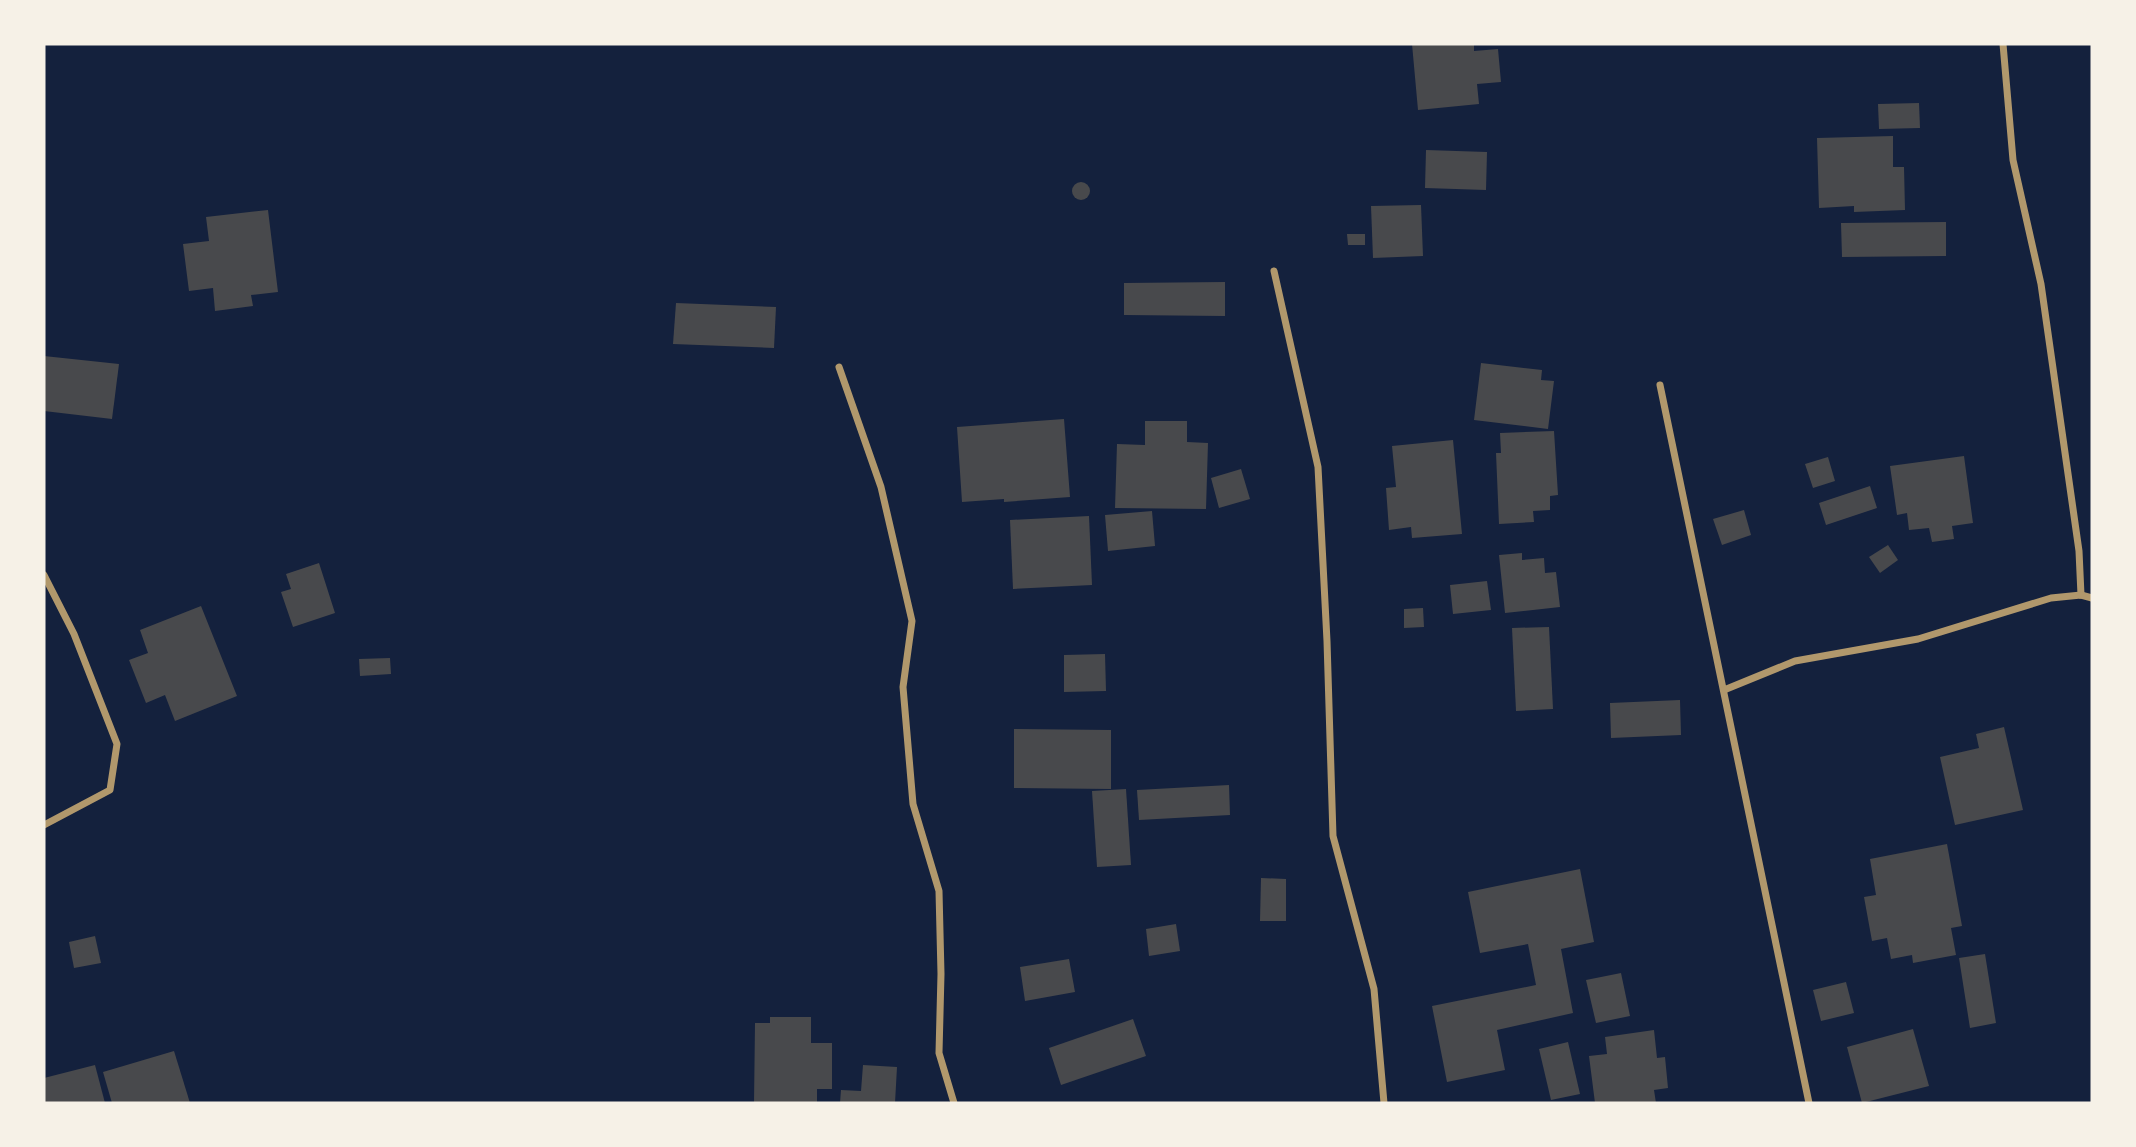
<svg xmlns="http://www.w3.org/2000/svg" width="2136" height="1147" viewBox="0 0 2136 1147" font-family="'PT Sans Narrow',sans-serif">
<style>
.building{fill:#48494c}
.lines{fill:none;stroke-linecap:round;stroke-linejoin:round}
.minor{stroke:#b1986c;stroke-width:7}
</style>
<rect width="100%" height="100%" fill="#14213d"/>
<g class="building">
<path d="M1412 44H1474V51L1498 49 1501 82 1477 84 1479 104 1418 110Z"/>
<path d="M1919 103 1920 128 1879 129 1878 104Z"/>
<path d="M1893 136V167H1904L1905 210 1854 212V206L1819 208 1817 138Z"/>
<path d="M1426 150 1487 152 1486 190 1425 188Z"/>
<circle cx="1081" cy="191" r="9"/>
<path d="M1421 205 1423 256 1373 258 1371 206Z"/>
<path d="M268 210 278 292 251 295 253 306 215 311 213 288 189 291 183 244 209 241 206 217Z"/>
<path d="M1946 222V256L1842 257 1841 223Z"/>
<path d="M1347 234H1365V245H1348Z"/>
<path d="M1225 282V316L1124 315V283Z"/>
<path d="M676 303 776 307 774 348 673 344Z"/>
<path d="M44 356 119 364 112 419 44 411Z"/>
<path d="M1481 363 1542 370 1541 380 1554 381 1548 429 1474 420Z"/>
<path d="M1064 419 1070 497 1004 502V499L962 502 957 427Z"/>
<path d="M1145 421H1187V442L1208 443 1206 509 1115 508 1117 444 1145 445Z"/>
<path d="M1554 431 1558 495 1550 496V510L1533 511 1534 522 1499 524 1496 453H1501L1500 433Z"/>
<path d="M1453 440 1462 534 1412 538 1411 527 1389 530 1386 488 1396 487 1392 446Z"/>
<path d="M1964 456 1973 523 1952 526 1954 539 1932 542 1929 528 1909 530 1907 513 1897 515 1890 466Z"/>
<path d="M1828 457 1835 481 1813 488 1805 464Z"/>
<path d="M1241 469 1250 499 1219 508 1211 478Z"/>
<path d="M1870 486 1877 508 1826 525 1819 503Z"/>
<path d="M1744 510 1751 535 1722 545 1713 519Z"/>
<path d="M1152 511 1155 546 1108 551 1105 515Z"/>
<path d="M1089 516 1092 585 1013 589 1010 520Z"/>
<path d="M1888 545 1898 560 1880 573 1869 557Z"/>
<path d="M1522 553V560L1544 558 1545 573 1556 572 1560 607 1505 613 1499 555Z"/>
<path d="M319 563 335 613 293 627 281 592 291 589 286 574Z"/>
<path d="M1487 581 1491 610 1453 614 1450 585Z"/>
<path d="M201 606 237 696 175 721 165 695 146 703 129 660 148 653 140 630Z"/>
<path d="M1423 608 1424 627 1404 628V609Z"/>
<path d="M1549 627 1553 709 1516 711 1512 628Z"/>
<path d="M1105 654 1106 691 1064 692V655Z"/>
<path d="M390 658 391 674 360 676 359 659Z"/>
<path d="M1680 700 1681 735 1611 738 1610 703Z"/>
<path d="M2004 727 2023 810 1955 825 1940 757 1979 748 1976 734Z"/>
<path d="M1014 729 1111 730V789L1014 788Z"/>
<path d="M1229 785 1230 815 1139 820 1137 790Z"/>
<path d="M1126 789 1131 865 1097 867 1092 791Z"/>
<path d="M1947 844 1962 926 1951 928 1956 955 1913 963 1912 955 1891 959 1887 938 1872 941 1864 897 1876 895 1870 859Z"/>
<path d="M1580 869 1594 942 1561 949 1573 1013 1497 1030 1505 1070 1447 1082 1432 1006 1536 985 1528 944 1480 953 1468 892Z"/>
<path d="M1261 878 1286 879V921H1260Z"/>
<path d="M1176 924 1180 951 1149 956 1146 929Z"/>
<path d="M95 936 101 963 74 968 69 942Z"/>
<path d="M1985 954 1996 1023 1970 1028 1959 958Z"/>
<path d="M1069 959 1075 992 1025 1001 1020 967Z"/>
<path d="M1621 973 1630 1016 1596 1023 1586 980Z"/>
<path d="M1846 982 1854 1013 1821 1021 1813 990Z"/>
<path d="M770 1017H811V1043H832V1089H817V1103H754L755 1023H770Z"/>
<path d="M1133 1019 1146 1056 1061 1085 1049 1048Z"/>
<path d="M1913 1029 1929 1086 1862 1103 1847 1047Z"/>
<path d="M1654 1030 1657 1058 1665 1057 1668 1088 1654 1090 1656 1103H1595L1589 1056 1607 1054 1605 1037Z"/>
<path d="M1568 1042 1580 1094 1551 1100 1539 1049Z"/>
<path d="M174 1051 190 1103H112L103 1072Z"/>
<path d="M95 1065 105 1103H44V1078Z"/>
<path d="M863 1065 897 1067 895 1103H840L841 1090 861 1091Z"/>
</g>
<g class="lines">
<g class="minor">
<path d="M2003 44 2013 160 2041 284 2079 551 2081 595"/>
<path d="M1274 271 1318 467 1327 641 1333 836 1374 989 1384 1103"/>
<path d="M839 367 881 487 912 621 903 687 913 804 939 891 941 974 939 1053 954 1103"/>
<path d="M1660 385 1809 1103"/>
<path d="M44 575 74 634 117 744 110 790 44 825"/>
<path d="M1724 690 1795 661 1918 639 2051 598 2081 595 2092 598"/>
</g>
</g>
<rect width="2136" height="1147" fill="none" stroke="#f6f1e7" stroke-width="91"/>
</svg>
